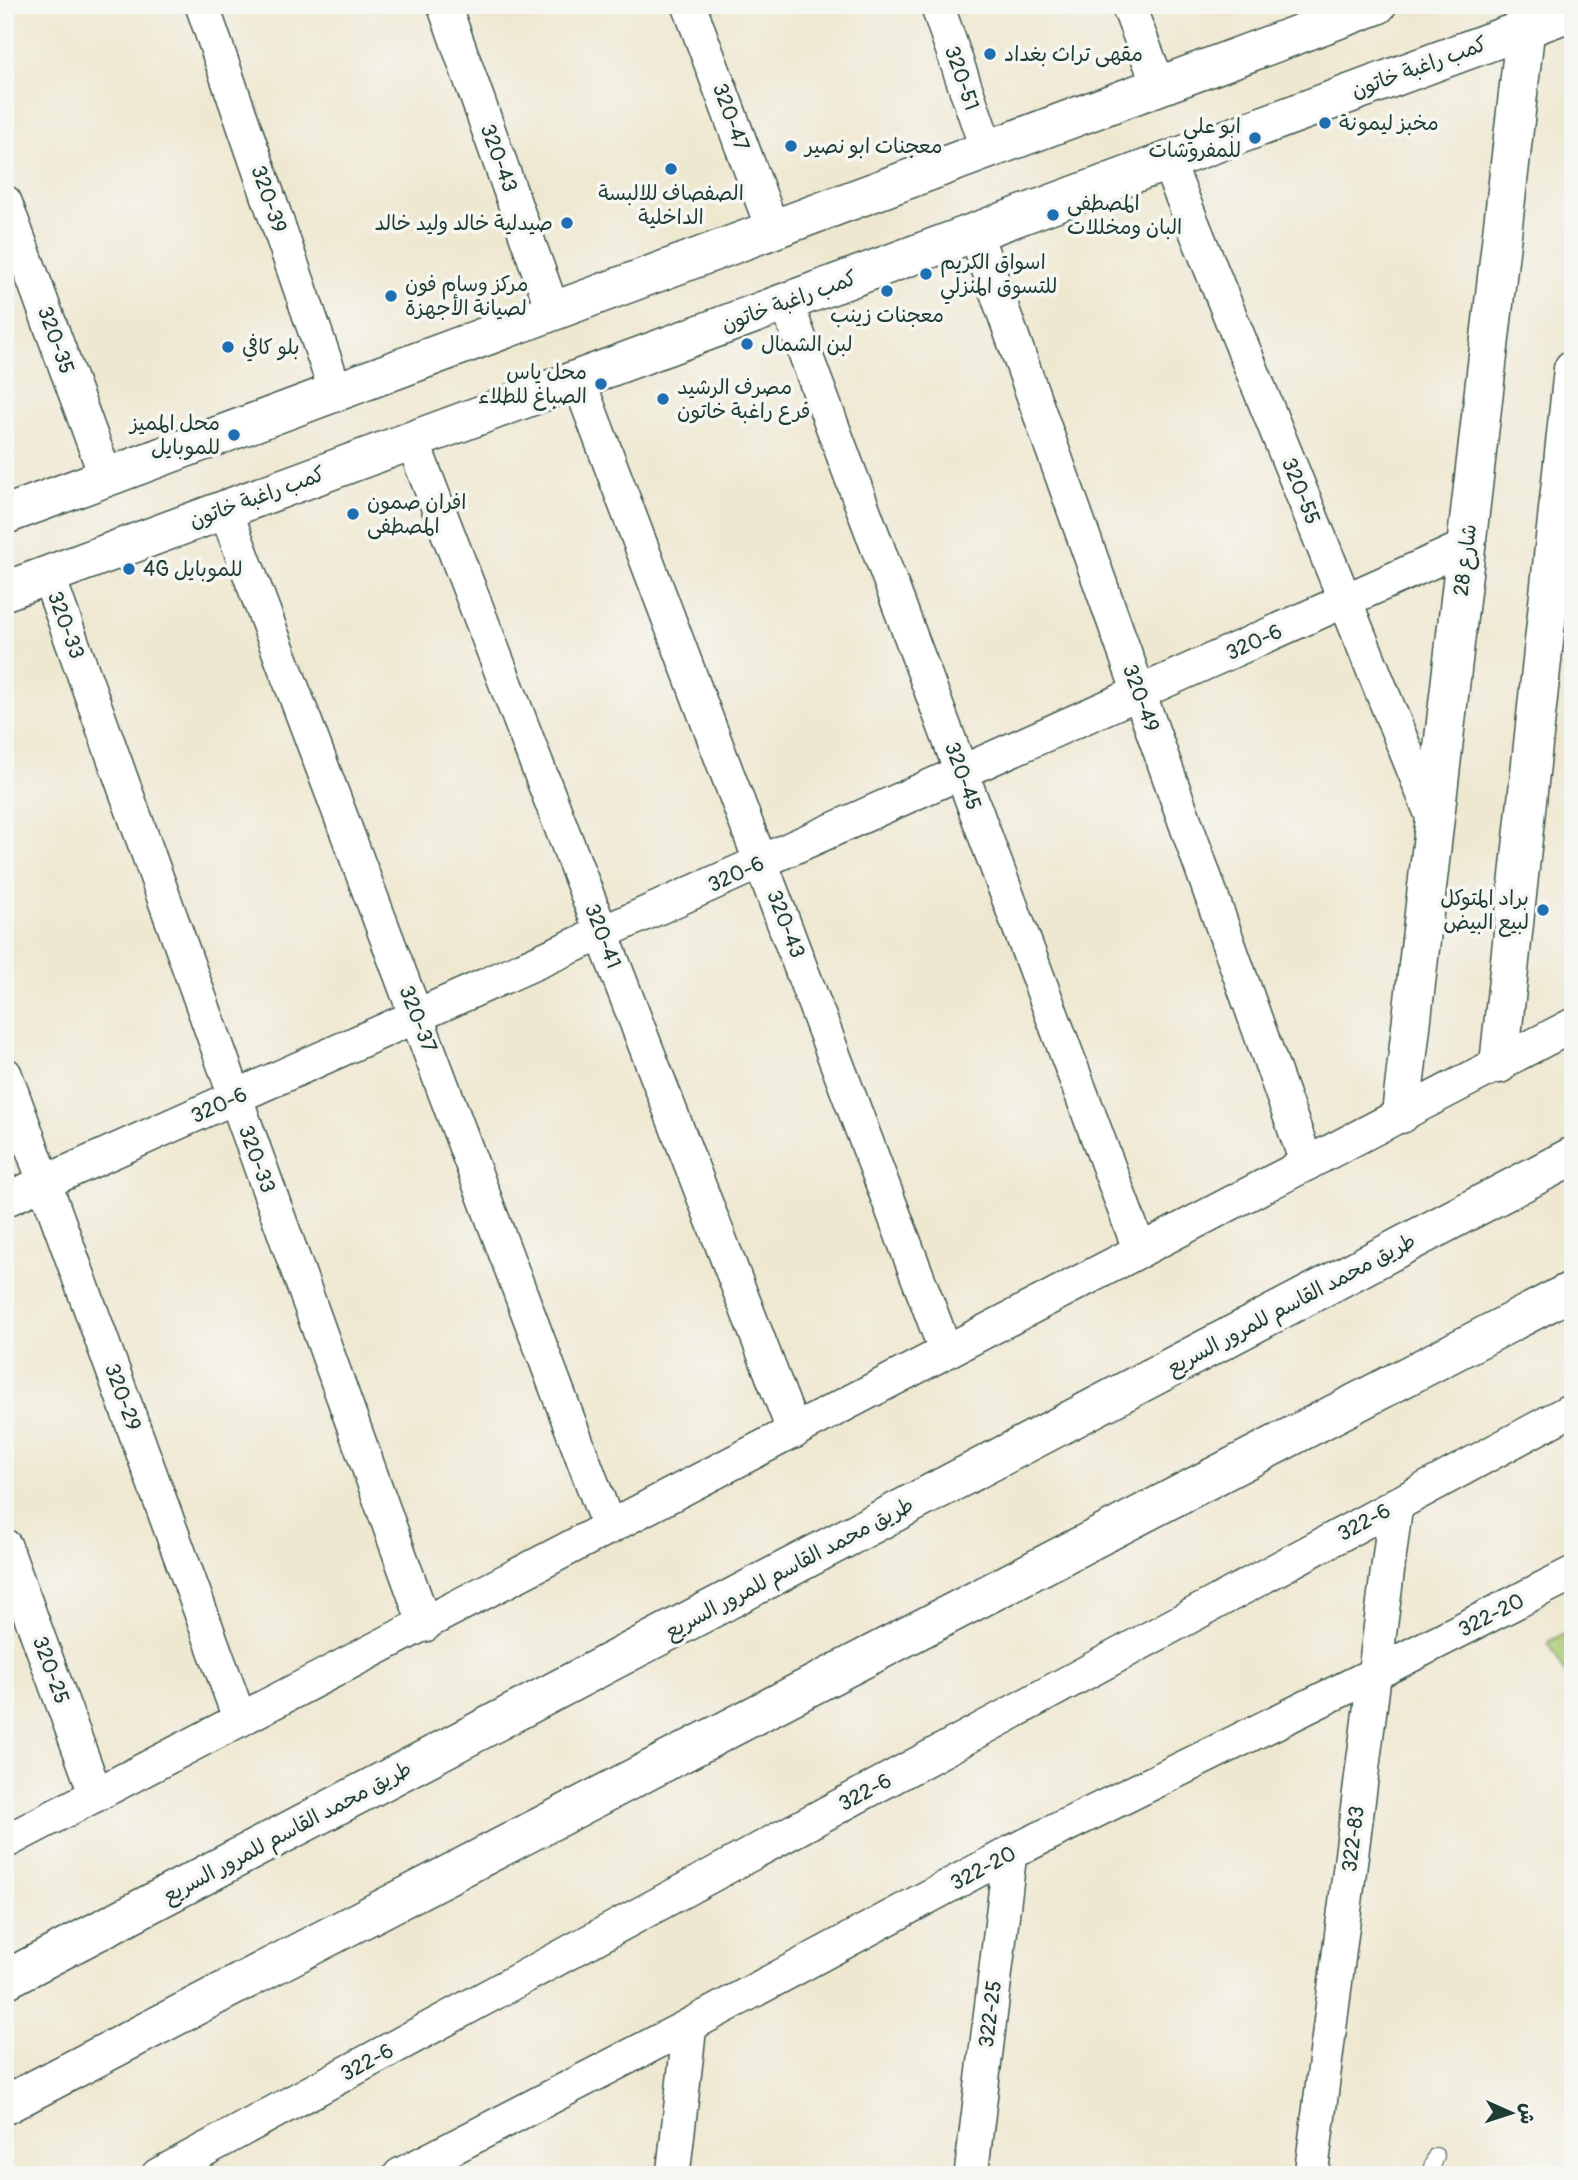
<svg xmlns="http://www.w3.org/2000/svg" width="1578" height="2180" viewBox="0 0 1578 2180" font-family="Pangolin,'Playpen Sans Arabic',sans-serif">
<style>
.green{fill:#aaca72;stroke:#648453;stroke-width:2}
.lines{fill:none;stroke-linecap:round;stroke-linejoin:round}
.service-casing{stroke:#3e574c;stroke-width:18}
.minor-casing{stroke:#3e574c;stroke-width:36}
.tertiary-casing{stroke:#3e574c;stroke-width:41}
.motorway-casing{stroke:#3e574c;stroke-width:41}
.service{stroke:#fff;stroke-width:16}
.minor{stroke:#fff;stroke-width:33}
.tertiary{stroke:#fff;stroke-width:38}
.motorway{stroke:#fff;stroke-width:38}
.poi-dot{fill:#1f6fb2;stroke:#f6f6f2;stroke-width:2.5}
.labels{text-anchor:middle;stroke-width:7;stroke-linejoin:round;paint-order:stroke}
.poi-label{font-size:21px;fill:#1f3d34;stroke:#f6f6f2;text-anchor:start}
.street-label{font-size:21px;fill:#1f3d34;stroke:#f6f6f2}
</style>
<rect width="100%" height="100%" fill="#f6f6f2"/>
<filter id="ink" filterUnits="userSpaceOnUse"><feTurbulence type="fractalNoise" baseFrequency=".0143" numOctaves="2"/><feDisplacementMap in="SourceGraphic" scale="14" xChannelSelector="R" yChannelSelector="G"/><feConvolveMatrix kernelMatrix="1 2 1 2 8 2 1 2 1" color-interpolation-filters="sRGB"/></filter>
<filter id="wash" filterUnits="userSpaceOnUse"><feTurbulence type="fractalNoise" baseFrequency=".00686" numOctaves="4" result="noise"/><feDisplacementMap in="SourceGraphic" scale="28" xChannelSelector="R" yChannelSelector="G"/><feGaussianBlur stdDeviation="1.57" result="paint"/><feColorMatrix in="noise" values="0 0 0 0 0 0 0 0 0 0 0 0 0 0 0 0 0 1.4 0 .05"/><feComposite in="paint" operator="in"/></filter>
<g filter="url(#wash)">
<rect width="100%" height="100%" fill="#efe8d1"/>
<path class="green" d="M1573 1629V1687L1548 1642Z"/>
</g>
<g filter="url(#ink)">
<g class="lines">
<defs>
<path id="service" d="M1429 2175 1436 2156"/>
<g id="minor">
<path d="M202 5 336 392"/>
<path d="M444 5 553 311"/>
<path d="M689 5 773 230"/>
<path d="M937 5 987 150"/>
<path d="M1128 5 1159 86"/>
<path d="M1167 160 1435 823"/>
<path d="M5 202 106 477"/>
<path d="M975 232 1307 1164"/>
<path d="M786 302 1140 1251"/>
<path d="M578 379 946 1352"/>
<path d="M412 440 794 1432"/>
<path d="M225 509 609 1528"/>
<path d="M48 575 425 1625"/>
<path d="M5 1074 240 1720"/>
<path d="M5 1200 1467 546"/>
<path d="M5 1546 96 1795"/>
<path d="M5 1842 1573 1025"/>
<path d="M158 2175 1573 1409"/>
<path d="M400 2175 690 2025 1010 1853 1374 1674 1573 1573"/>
<path d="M673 2175 690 2025"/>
<path d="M971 2175 1010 1853"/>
<path d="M1311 2175 1396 1504"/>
</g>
<g id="tertiary">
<path d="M5 515 1377 5"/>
<path d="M5 591 1573 11"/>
<path d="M1499 1064 1573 369"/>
<path d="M1401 1114 1528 7"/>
</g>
<g id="motorway">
<path d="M5 1980 1573 1156"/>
<path d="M5 2105 1573 1290"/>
</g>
</defs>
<use href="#service" class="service-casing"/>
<use href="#minor" class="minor-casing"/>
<use href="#tertiary" class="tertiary-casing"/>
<use href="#motorway" class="motorway-casing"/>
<use href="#service" class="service"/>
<use href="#minor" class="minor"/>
<use href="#tertiary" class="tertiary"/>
<use href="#motorway" class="motorway"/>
</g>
</g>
<g class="poi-dot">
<circle cx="990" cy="54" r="7"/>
<circle cx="1325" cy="123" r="7"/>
<circle cx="1255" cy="138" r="7"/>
<circle cx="791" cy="146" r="7"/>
<circle cx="671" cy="169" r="7"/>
<circle cx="1053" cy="215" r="7"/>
<circle cx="567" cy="223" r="7"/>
<circle cx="926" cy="274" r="7"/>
<circle cx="887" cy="291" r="7"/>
<circle cx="391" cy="296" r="7"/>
<circle cx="747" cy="344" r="7"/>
<circle cx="228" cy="347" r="7"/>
<circle cx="601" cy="384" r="7"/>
<circle cx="663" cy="399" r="7"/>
<circle cx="234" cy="435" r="7"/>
<circle cx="353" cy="514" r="7"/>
<circle cx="129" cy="569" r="7"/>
<circle cx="1543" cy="910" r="7"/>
</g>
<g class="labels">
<g class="poi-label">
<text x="1004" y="61">مقهى تراث بغداد</text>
<text x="1339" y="130">مخبز ليمونة</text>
<text x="1241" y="133" text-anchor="end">ابو علي<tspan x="1241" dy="24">للمفروشات</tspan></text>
<text x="805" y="153">معجنات ابو نصير</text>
<text x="671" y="200" text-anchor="middle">الصفصاف للالبسة<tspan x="671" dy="24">الداخلية</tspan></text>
<text x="1067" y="210">المصطفى<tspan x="1067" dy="24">البان ومخللات</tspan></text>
<text x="553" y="230" text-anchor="end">صيدلية خالد وليد خالد</text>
<text x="940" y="269">اسواق الكريم<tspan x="940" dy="24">للتسوق المنزلي</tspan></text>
<text x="405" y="291">مركز وسام فون<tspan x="405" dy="24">لصيانة الأجهزة</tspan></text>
<text x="887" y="322" text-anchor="middle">معجنات زينب</text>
<text x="761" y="351">لبن الشمال</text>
<text x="242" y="354">بلو كافي</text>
<text x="587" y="379" text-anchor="end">محل ياس<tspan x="587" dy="24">الصباغ للطلاء</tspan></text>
<text x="677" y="394">مصرف الرشيد<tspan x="677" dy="24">فرع راغبة خاتون</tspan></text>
<text x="220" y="430" text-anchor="end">محل المميز<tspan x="220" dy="24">للموبايل</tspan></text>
<text x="367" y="509">افران صمون<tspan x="367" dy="24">المصطفى</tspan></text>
<text x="143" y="576">4G للموبايل</text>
<text x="1529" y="905" text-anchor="end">براد المتوكل<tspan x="1529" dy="24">لبيع البيض</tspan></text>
</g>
<g class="street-label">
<text transform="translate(1419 67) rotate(-20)" y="7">كمب راغبة خاتون</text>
<text transform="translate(962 78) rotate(71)" y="7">320-51</text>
<text transform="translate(731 117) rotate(70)" y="7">320-47</text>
<text transform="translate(499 158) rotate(70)" y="7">320-43</text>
<text transform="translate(269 199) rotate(71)" y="7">320-39</text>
<text transform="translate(789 301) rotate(-20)" y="7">كمب راغبة خاتون</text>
<text transform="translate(56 340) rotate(70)" y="7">320-35</text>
<text transform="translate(1301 491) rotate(68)" y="7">320-55</text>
<text transform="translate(257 497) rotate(-20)" y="7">كمب راغبة خاتون</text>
<text transform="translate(1465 560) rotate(-83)" y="7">شارع 28</text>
<text transform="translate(66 625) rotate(70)" y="7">320-33</text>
<text transform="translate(1254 642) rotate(-24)" y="7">320-6</text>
<text transform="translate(1141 698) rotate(70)" y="7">320-49</text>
<text transform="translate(963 776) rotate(70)" y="7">320-45</text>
<text transform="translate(736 874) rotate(-24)" y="7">320-6</text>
<text transform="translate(786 924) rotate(69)" y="7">320-43</text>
<text transform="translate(603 936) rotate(69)" y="7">320-41</text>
<text transform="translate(418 1019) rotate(69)" y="7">320-37</text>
<text transform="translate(219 1105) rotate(-24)" y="7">320-6</text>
<text transform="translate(257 1159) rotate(70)" y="7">320-33</text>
<text transform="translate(1291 1304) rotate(-28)" y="7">طريق محمد القاسم للمرور السريع</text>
<text transform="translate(123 1397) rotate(70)" y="7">320-29</text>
<text transform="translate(1364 1522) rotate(-28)" y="7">322-6</text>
<text transform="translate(789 1568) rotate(-28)" y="7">طريق محمد القاسم للمرور السريع</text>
<text transform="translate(1491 1615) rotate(-27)" y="7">322-20</text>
<text transform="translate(51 1670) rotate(70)" y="7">320-25</text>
<text transform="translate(865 1792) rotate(-28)" y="7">322-6</text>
<text transform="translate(287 1832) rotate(-28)" y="7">طريق محمد القاسم للمرور السريع</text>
<text transform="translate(1353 1839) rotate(-83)" y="7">322-83</text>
<text transform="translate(983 1868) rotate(-28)" y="7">322-20</text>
<text transform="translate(990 2014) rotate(-83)" y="7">322-25</text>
<text transform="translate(367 2062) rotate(-28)" y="7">322-6</text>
</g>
</g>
<rect width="1578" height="2180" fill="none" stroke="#f6f6f2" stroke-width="28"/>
<g transform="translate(1511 2113) rotate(93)" stroke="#f6f6f2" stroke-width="5" paint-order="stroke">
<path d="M0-5L12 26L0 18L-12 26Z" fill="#1f3d34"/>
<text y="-10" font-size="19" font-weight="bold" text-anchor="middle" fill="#1f3d34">ش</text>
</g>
</svg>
